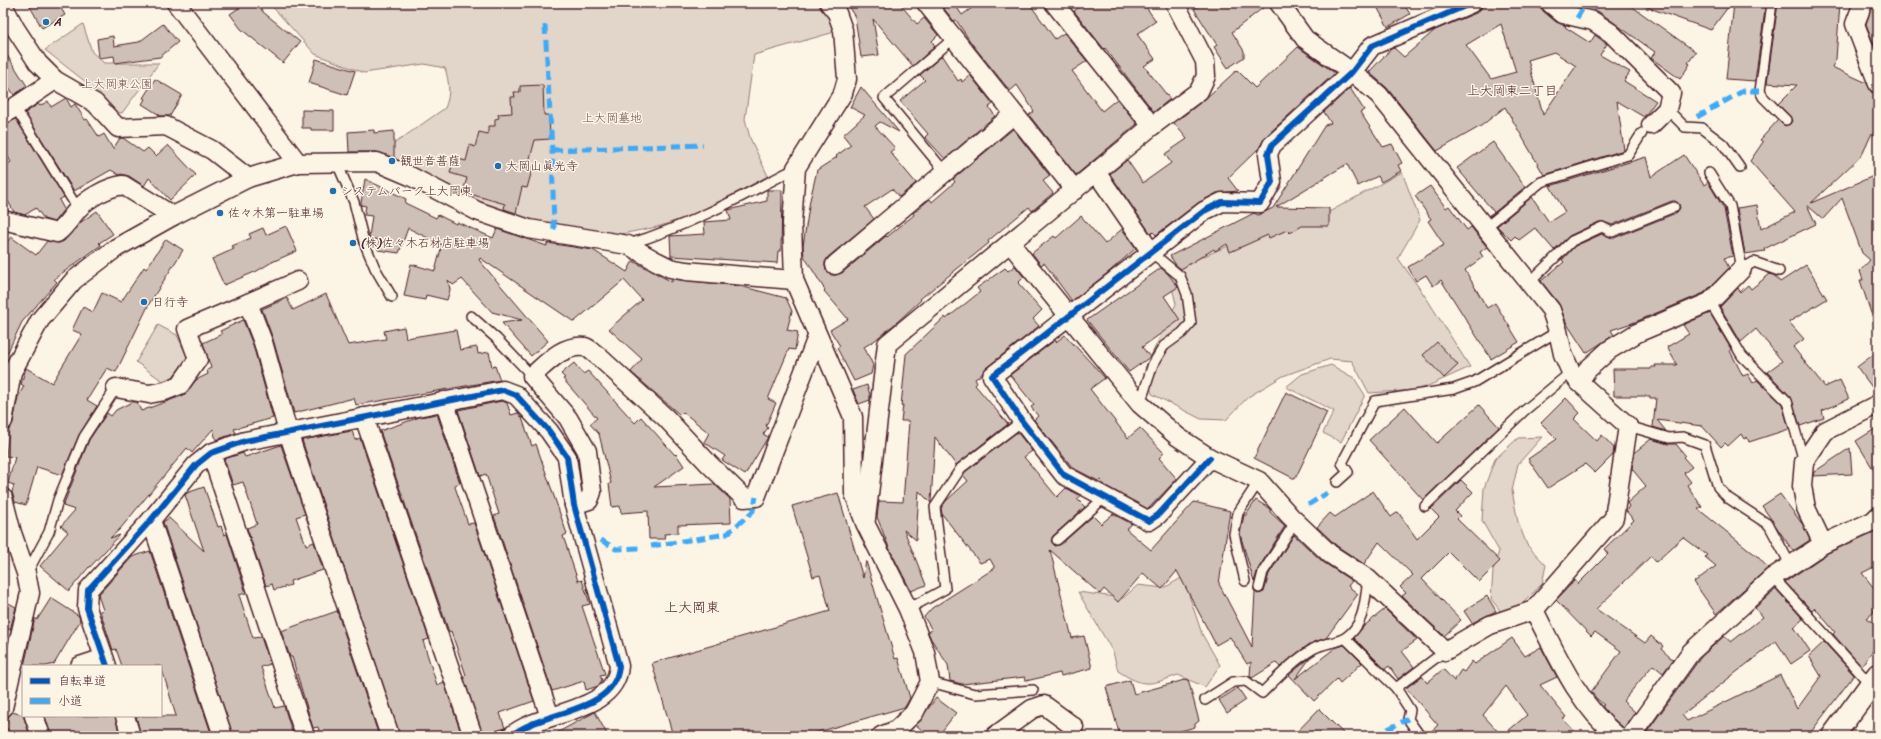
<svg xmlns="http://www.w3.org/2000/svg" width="1881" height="739" viewBox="0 0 1881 739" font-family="Sriracha,'Klee One',sans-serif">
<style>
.green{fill:#e2d5ca;stroke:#967a7a}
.building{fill:#cfc0b7;stroke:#4a1f2b;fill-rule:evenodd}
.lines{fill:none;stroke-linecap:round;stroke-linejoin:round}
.service-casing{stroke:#4a1f2b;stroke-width:12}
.minor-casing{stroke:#4a1f2b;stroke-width:21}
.tertiary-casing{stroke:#4a1f2b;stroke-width:25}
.service{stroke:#fcf5e5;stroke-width:9}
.minor{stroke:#fcf5e5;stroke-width:18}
.tertiary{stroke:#fcf5e5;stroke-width:22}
.rail-casing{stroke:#4a1f2b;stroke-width:4.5}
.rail{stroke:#fcf5e5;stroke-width:3;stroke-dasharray:9;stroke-linecap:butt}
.quiet{stroke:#3fa9f5;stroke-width:5;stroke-dasharray:10 5;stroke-linecap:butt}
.cycleway-casing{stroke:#fcf5e5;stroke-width:8}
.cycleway{stroke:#0057b8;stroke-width:6}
.poi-dot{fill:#1f6fb2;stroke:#fcf5e5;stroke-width:1.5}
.labels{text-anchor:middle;stroke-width:3;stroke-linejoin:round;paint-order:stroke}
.poi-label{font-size:12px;fill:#4a1f2b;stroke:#fcf5e5;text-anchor:start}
.park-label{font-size:12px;fill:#704c53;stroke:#fcf5e5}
.neighbourhood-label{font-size:13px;fill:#4a1f2b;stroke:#fcf5e5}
.quarter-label{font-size:14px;fill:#4a1f2b;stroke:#fcf5e5}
</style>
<rect width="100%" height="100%" fill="#fcf5e5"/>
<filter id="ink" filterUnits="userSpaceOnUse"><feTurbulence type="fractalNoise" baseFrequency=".025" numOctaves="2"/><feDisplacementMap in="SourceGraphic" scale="8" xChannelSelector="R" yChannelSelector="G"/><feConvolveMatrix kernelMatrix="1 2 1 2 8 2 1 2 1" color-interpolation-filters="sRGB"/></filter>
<g filter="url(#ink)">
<g class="green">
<path d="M269 3H814L828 9 838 31 754 55 745 119 750 138 768 176 697 214 657 227 616 235 531 225 395 165V158L385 150 445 108C451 94 449 82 445 68L424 64 364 73 315 54Z"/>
<path d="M83 24 92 52 104 63H159L122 113 117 112 86 86 87 83 45 50Z"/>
<path d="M1402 172 1420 220 1398 258 1427 299 1470 367 1419 390 1369 393 1352 361 1330 359 1283 376 1248 397 1226 420 1201 419 1152 394 1145 368 1176 304 1168 271 1233 244 1307 224Z"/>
<path d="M158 325 177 335 188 358 170 380 164 382 136 362Z"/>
<path d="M1331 365 1354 378 1365 395 1341 442 1323 433 1334 411 1286 387 1302 374Z"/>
<path d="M1542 437 1518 464 1512 491 1518 522 1527 545 1546 565 1542 584 1518 608 1502 613 1491 599 1493 571 1499 551 1482 521 1484 488 1495 459 1518 438Z"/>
<path d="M1183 577 1202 634 1220 665 1205 687 1178 675C1150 685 1144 688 1118 671L1113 652 1078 592 1123 598 1138 585 1164 588Z"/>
</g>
<g class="building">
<path d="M28 3H58L65 15 42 28Z"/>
<path d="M246 3H257L263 12 300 42 283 63 241 29 230 14Z"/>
<path d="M846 3H899L917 24 924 18 938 35 932 41 935 46 913 66 873 19 879 55 861 57 855 17Z"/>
<path d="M942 3H954L962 15 979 3H1029L1055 39 1064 33 1087 61 1072 71 1102 111 1117 99 1137 124 1076 175 1029 115 1034 111 1017 85 1010 91 972 44 956 20 954 21 940 4Z"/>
<path d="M1085 3H1143L1156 21 1137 34 1155 59 1144 66 1170 99 1154 112 1105 48 1104 49 1074 11Z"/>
<path d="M1203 3H1269L1232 32 1244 51V57L1228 68 1214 47 1217 45 1194 9Z"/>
<path d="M1375 3H1403L1410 14 1388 27Z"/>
<path d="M1482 3H1540L1543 11 1556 22 1566 26 1565 27 1590 43 1595 35 1607 44 1600 55 1630 72 1624 81 1656 101 1644 117 1617 101 1624 150 1544 175 1505 107 1481 126 1437 151 1387 88 1369 72 1391 49 1394 48 1404 57 1435 30 1476 13 1481 9ZM1501 24 1516 72 1491 79 1466 45ZM1554 52 1576 66 1543 115 1528 60Z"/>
<path d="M1581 3H1627L1696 52 1688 63 1690 64 1680 79 1651 58 1655 52 1599 12Z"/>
<path d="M1642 3H1687L1699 7 1701 3H1731L1711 30 1641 5Z"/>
<path d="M1734 3H1766L1755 81 1726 79Z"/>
<path d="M1778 3H1840L1836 59 1832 67 1867 83 1871 92 1878 94V140L1872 133 1862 155 1811 203 1878 174V324L1875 325 1860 280H1863L1860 271 1870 260 1862 253 1842 198 1823 219 1807 205 1816 224 1764 249 1765 251 1745 254 1737 208 1757 205 1761 229 1795 212 1750 161 1763 142 1760 140 1778 120 1785 126 1790 124 1792 121 1790 116 1778 104 1797 85 1767 83Z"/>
<path d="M1873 3H1878V55L1866 24Z"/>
<path d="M163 24 178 42 160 57 115 63 114 56 99 58 97 39 113 36 114 46 139 42Z"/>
<path d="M1298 47 1335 73 1265 137 1259 148 1228 178 1238 191 1217 193 1198 203 1156 235 1153 232 1151 234 1110 174 1127 160 1143 183 1171 163 1165 154 1187 139 1174 123 1205 99 1237 70 1255 88Z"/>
<path d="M3 49 27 86 14 95 9 87 3 91Z"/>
<path d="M942 56 958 81 961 79 962 82 970 75 993 104 989 107 995 116 945 159 925 137 928 134 900 101 925 80 920 75Z"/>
<path d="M316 59 355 71 347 95 309 83Z"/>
<path d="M155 79 182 95 170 116H161L142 104 145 99 143 98Z"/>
<path d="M543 85 544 115H549L550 139 535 140 528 166 533 167 527 188 522 187 516 213 504 209 505 204 463 192 467 178 450 173 454 158 466 161 470 145 475 147 479 132 488 134V126H495V119L499 118 498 114 512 113 511 97H515L514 92H520V86Z"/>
<path d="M861 87 899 132 880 122 875 126 895 148 890 152 916 183 899 197 892 189 865 207 874 219 828 257 825 262V267L831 275H836L842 273 886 236 887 237 914 215 913 213 930 199 932 202 955 182 953 179 1013 129 1050 176 1043 181 1053 193 1032 211 1029 207 988 241 989 243 920 299 921 300 896 323 874 341 864 347 873 365 871 374 854 381 837 348 840 346 830 330 848 319 824 291 825 290 804 256 803 246 810 200 817 170 837 157 836 156 851 145 843 135 865 115 850 107Z"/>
<path d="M1350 88 1364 110 1360 112 1383 147 1392 144 1402 163 1398 165 1401 171 1381 182 1378 176 1358 186 1347 164 1276 207 1329 208V226H1302L1290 233 1287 230 1269 238 1268 235 1230 252 1227 244 1215 251 1214 249 1181 269 1176 265 1170 256 1254 213 1258 215 1273 208 1325 125 1331 123 1324 112Z"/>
<path d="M66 98 71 107 75 104 85 120 87 119 99 137 104 134 113 149 120 138H123L143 152 148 148 156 156 168 145 196 175 170 200 149 178 144 186 129 176 121 174 119 175 111 170 74 191 25 113 38 104 40 106 48 101 51 107Z"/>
<path d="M302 110 334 111V130H311V128H302Z"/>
<path d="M16 119 64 197 59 200 64 209 54 222 44 219 36 208 25 215 14 212 8 201 3 204V167L11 162 3 148V126Z"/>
<path d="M374 130V133L394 131V158L377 152H349L348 132Z"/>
<path d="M1493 142 1525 187 1490 216 1489 215 1494 212 1457 168Z"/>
<path d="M1684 155 1704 185 1708 182 1724 209 1733 256 1724 258 1729 268 1704 293 1635 322 1611 330 1614 335 1586 353 1567 324 1559 304 1541 281 1564 262 1562 260 1575 246 1602 234 1610 237 1614 238 1676 213 1680 208 1679 204 1675 201H1672L1612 225 1604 222H1599L1569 236 1554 250 1535 228 1519 240 1515 236 1511 240 1497 226 1532 197 1549 222 1565 212 1550 186 1646 157 1651 177Z"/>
<path d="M365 179 406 199 405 203 436 218 438 215 456 224 457 222 493 238 497 229 547 246V243L593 250 627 272 633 261 672 282V279L740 286 786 298 792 311 787 330 798 332 795 350 789 349 768 399 776 403 766 426 768 428 763 434 768 437 745 475 722 460 725 456 704 442 709 433 683 412 680 415 631 372 642 359 609 329 642 300 624 280 574 322 480 258 479 260 548 341 531 356 502 323 522 320 492 312 462 279 453 285 448 280 450 290 447 300 426 295 425 300 404 296 411 264 435 271 442 245 408 228 399 253 378 250 379 240 369 238V237L372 216 364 215 366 206 361 205V203Z"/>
<path d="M1430 186 1446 208 1449 206 1467 230 1471 227 1487 247 1480 252 1483 257 1465 270 1487 308 1495 303 1519 342 1491 359 1441 280 1433 286 1426 275 1416 281 1408 267 1444 245 1428 221 1431 219 1415 196Z"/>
<path d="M767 190H782L781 251H778L777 263 671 256 670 236 705 234 704 222 731 220 728 210 767 201Z"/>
<path d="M97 211 113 234 99 243 101 245 86 256 54 279 57 282 22 322 3 362V308L8 303 3 300V247L11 237 36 255 47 241 59 243 64 241 81 222Z"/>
<path d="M1081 216 1105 244 1122 229 1136 248 1110 271 1072 301 1044 263 1041 265 1032 253 1054 236 1056 238Z"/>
<path d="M286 226 297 251 272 262 257 271 224 285 212 259 234 249 232 246 251 238 249 234 263 228 266 235Z"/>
<path d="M166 239 183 250 149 304 116 372 107 368 87 400 97 406 79 435 62 475 37 467 26 505 15 502 12 492 14 485 8 483 15 457 6 456 9 429 13 423 18 397 24 386 21 384 26 368 52 383 82 334 72 330 83 307 93 312 102 293 121 302 144 267 146 269Z"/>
<path d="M1806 265 1827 299 1789 322 1804 339 1793 347 1825 387 1840 380 1849 399 1822 411 1824 418 1800 426 1791 397 1767 372 1782 361 1756 329 1741 342 1720 307 1738 288 1740 292 1748 285 1751 289 1770 274 1775 276 1780 282Z"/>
<path d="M1015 266 1024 277 1018 283 1042 310 1033 319 1039 326 986 368 982 374 975 379 977 383 975 385 1008 424 956 465 935 437 931 502V503L919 491 916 540 904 530 926 585 911 591 890 550 877 517 879 501 903 502 909 421H901L903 405 901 406 906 354 945 317 946 319 980 292 977 288 1005 268 1008 271Z"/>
<path d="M1161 268 1169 275 1178 287 1164 296 1180 320 1142 347 1150 357 1129 372 1087 320Z"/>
<path d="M326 294 348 345 386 339 384 331 404 327 406 338 456 330 460 350 477 347 478 354 489 352 492 367 495 366 500 380 356 405 354 398 294 413 273 339 262 309 287 298 293 310Z"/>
<path d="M1710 313 1731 349 1730 351 1743 376 1748 374 1753 383 1757 380 1782 404 1789 429 1749 442 1747 437 1744 439 1741 434 1728 446 1725 443 1721 447 1702 426 1657 420 1666 431 1653 427 1656 398H1650V396H1614L1613 369H1651V367H1656L1655 365H1677L1667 347 1689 334 1683 325Z"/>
<path d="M243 320 253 345 273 418 234 429 236 433 216 440 213 429 192 453 187 448 120 529 110 538 120 535 89 568V567L69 591 40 566 68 532 61 526 75 510 63 506 89 440 107 413 111 416 116 410 132 402H137L141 411 184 395 196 380 208 374 207 370 211 368 203 343 222 334 220 331Z"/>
<path d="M1065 335 1105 378 1090 389 1128 438 1140 428 1164 453 1159 458 1177 479 1148 509 1104 485 1100 480 1098 481 1073 468 1034 420 1038 416 1031 407 1034 405 1010 375 1055 340 1056 342Z"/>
<path d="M1437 342 1458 365 1444 378 1423 355Z"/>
<path d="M1878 351V394H1877L1857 367Z"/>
<path d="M574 363 583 374 588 371 635 423 641 417 675 455 676 454 684 466 654 487 714 484 730 499 731 523 678 525V533L664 534 665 539H649L648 511 621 513 620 506 612 507 609 484 611 483 599 434 590 424 597 418 563 379 565 378 561 374Z"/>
<path d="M867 385 870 395V400L859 404 853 390Z"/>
<path d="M1286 392 1327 412 1295 479 1254 458Z"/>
<path d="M1566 398 1580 413 1574 419 1597 441 1602 435 1614 448 1613 455 1595 473 1585 464 1548 488 1528 459 1557 439 1541 423Z"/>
<path d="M502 401 507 403 511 415 518 413 522 418 532 446 536 444 567 534 563 536 578 581 582 580 590 604 582 606 605 674 600 675 602 680 598 686 586 690 584 681 552 691 494 516 499 514 486 474 480 476 458 410Z"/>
<path d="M1479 405 1499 427 1423 500 1369 440 1405 407 1437 443Z"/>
<path d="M437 414 460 483 455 485V487L468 524 474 523 534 701 500 713 505 728 483 735 463 676 466 675 451 631 449 632 380 431 420 417Z"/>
<path d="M1878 427V477L1856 441Z"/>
<path d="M352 431 355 440 360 438 429 639 423 641 437 685 444 682 462 736H400L302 440Z"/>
<path d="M1016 433H1018L1032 451 1024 457 1057 497 1066 488 1081 496 1077 499 1085 507 1053 536 1051 541 1055 546 1061 544 1093 516 1101 524 1113 514 1132 524 1126 529 1151 550 1194 502 1230 511 1219 584 1252 647 1255 592 1258 594 1264 592 1269 574 1294 535 1323 562 1352 581 1348 586 1358 594 1326 638 1310 644 1280 667 1276 663 1252 678 1250 676 1251 662 1247 664 1230 637 1216 645 1177 571 1162 589 1143 573 1118 602 1104 589 1100 594 1050 550 1072 638 1084 636 1092 668 1061 676 1060 673 1026 681 1025 677 962 684 950 681 948 665 931 639 928 632 932 630 924 617 932 608 995 568 990 559 980 563 942 514 941 508 946 501 968 481 963 475 965 472Z"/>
<path d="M1651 439 1668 444H1676L1685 455 1683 457 1692 467 1684 473 1691 482 1687 485 1702 507 1698 509 1757 556 1768 568 1716 614 1694 582 1716 566 1705 557 1707 555 1683 537 1656 562 1651 556 1596 609 1645 643 1651 636 1663 646 1661 649 1673 660 1663 673 1653 665 1623 701 1635 712 1624 728 1610 716 1602 706 1604 705 1597 699 1591 692 1621 651 1595 632 1591 636 1556 600 1575 580 1578 584 1608 554 1604 549 1634 520 1626 511 1629 506 1627 503 1646 486 1632 469 1635 452Z"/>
<path d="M281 445 305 514 296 517 306 545 314 542 323 570 290 581 291 585 274 590 272 584 266 586 247 528 257 524 243 482 233 485 224 459 243 453 245 457Z"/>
<path d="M1850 448 1852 474 1813 476 1814 472Z"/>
<path d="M1461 480 1473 492 1455 511 1460 516 1457 519 1500 561 1479 582 1449 552 1422 579 1461 620 1444 636 1402 596 1406 593 1400 587 1413 575 1379 542 1364 564 1337 546 1317 527 1330 513 1335 517 1373 491 1391 517 1398 512 1417 539 1439 517 1431 509Z"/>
<path d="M204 487 218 527 221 526 224 535 227 534 246 593 239 595 253 638 261 637 270 664 261 667 275 708 284 706 293 735 289 736H233L163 522 169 518 204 551 185 495 187 493Z"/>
<path d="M838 493 863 578 866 561 895 659 898 658 910 698 905 707 804 736H673L652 663 830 611 820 575 813 577 792 506Z"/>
<path d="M1780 494 1803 525 1810 540 1793 551 1762 506Z"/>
<path d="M1256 500 1270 509V512L1285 526 1258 569 1254 582 1240 534 1244 515H1246Z"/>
<path d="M1878 530V565L1862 573 1878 593V606L1873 610 1874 612 1867 618 1878 626V644L1861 666 1833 634 1835 632 1815 608 1812 611 1785 582 1828 553Z"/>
<path d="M150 551 212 736H141L136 716H176L161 666H122L116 649 113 650 100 611 103 610 98 595 132 557Z"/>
<path d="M1776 589 1803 619 1794 627 1810 651 1791 664 1776 641 1682 715 1687 721 1780 675 1797 709 1821 676 1809 656 1824 642 1854 675 1808 736H1644L1701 657 1724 636 1731 642 1763 617 1755 608Z"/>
<path d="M1487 596 1496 611 1472 623 1464 611Z"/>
<path d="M51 598 79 616 80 621 54 664 46 666H24L35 618 37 620Z"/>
<path d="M3 600 16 607 10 630 3 626Z"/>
<path d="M1385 609 1417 640 1402 651 1414 667 1398 679 1389 666 1385 669 1354 638 1364 626Z"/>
<path d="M337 611 379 736H321L318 727 313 728 292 657H290L281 631Z"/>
<path d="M1512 638 1525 656 1541 647 1557 677 1540 685 1566 717 1563 719 1579 736H1502L1527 715 1506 686 1483 715 1502 736H1426L1438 725 1406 688 1422 676 1427 683 1443 669 1454 681 1461 670 1464 672 1472 661 1475 664Z"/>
<path d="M1344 645 1362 663 1340 683 1337 679 1314 701 1289 675 1311 657 1295 679 1335 648Z"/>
<path d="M1188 679 1199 721 1195 724V727L1163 736H1120L1106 687 1130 680 1134 694Z"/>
<path d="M1238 688 1246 700 1227 713 1219 700Z"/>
<path d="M936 698 956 713 938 736H929L916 725Z"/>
<path d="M1319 709 1346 736H1293Z"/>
<path d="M12 712 23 715 30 736H7L8 729 5 728 8 717Z"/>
<path d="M595 712 608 736H551Z"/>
<path d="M45 716H115L120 736H51Z"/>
</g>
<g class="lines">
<defs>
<g id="service">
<path d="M1772 3 1760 91 1763 97 1786 120"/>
<path d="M15 107 78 209"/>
<path d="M1667 109 1685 127 1702 128 1723 144 1740 168"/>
<path d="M337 163 354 202 364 242 375 268 392 297"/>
<path d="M945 172 884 98 954 38"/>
<path d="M1709 173 1730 206 1742 269 1754 262 1779 271"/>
<path d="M1485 228 1541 182 1628 155 1642 133"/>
<path d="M629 244C688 226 741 197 796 168"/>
<path d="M1529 283 1572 241 1602 227 1612 232 1674 207"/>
<path d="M1710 302 1742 356 1787 401 1804 462"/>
<path d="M471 316 497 339 532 376"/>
<path d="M1140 404 1153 364 1164 346 1182 333 1191 323 1187 294 1180 276 1151 252"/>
<path d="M1628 426 1669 438 1683 437 1705 445 1718 487 1728 498 1769 525 1790 564"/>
<path d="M1337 482 1348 472 1342 463 1375 401 1454 389 1474 382 1558 331"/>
<path d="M1425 506 1524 411 1571 372"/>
<path d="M1057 540 1104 498"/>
<path d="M27 573 49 532 58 500 84 437 116 388"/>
<path d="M1773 577 1871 685"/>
<path d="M1245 581 1234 534 1238 513 1259 481"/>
<path d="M1259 588 1263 572 1296 521"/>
<path d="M908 609 945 589 935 507 961 468 1022 421"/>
<path d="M1345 638 1396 688 1445 651"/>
<path d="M930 682 975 694 1033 690"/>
<path d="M1396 688 1410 710 1408 719 1420 736"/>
<path d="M1205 700 1233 682 1246 681 1262 693C1278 677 1293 661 1313 649 1323 643 1336 643 1345 638 1365 625 1365 599 1368 579"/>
</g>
<g id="minor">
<path d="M176 3 298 163"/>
<path d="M829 3 837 13 843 30 847 79 843 93 796 168 792 223 794 280 853 417 854 493 865 523 908 609 925 652 930 682 914 713 896 730 881 736"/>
<path d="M926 3 1075 190"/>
<path d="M1054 3 1152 126"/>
<path d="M1279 3 1305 39 1352 72 1379 95 1551 310 1558 331 1563 354 1571 372 1579 382 1628 426 1614 518 1534 610C1557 655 1577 703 1617 736"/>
<path d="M1550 3 1563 14 1593 21 1611 33 1671 93 1667 109 1651 125"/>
<path d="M1863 3 1855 24 1878 84"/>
<path d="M3 5 15 28 38 63 55 80 95 103 118 128 166 126 212 150 248 178"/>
<path d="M3 115 55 80"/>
<path d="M1096 172 1151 252"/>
<path d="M3 220 57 233C66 226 71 217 78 209 88 198 108 187 123 185L173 216"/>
<path d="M1010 243 1140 404 1178 437 1210 458 1259 481 1290 516 1330 554 1368 579 1445 651 1490 625 1534 610"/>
<path d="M835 265 1014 114"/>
<path d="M248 303 298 281"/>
<path d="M1579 382 1587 370 1609 350 1637 333 1710 302 1742 269"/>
<path d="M116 388 149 394 165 391 180 385 198 359 187 329 248 303 263 342 288 432 390 736"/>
<path d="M444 401 550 717"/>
<path d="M364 417 473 736"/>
<path d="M3 421 12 372 40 320 74 280 116 248 173 216 248 178 298 163 377 162 410 176 477 211 529 229 628 245 656 261 670 268 686 271 794 280"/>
<path d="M211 453 305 736"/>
<path d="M1210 458 1158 515 1149 521 1064 475 1022 421 992 376 1204 211 1222 202 1260 203 1272 182 1268 154 1272 145 1352 72 1372 46 1472 3"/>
<path d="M3 498 12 533 26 573 30 593 3 708"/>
<path d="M574 505 589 500 592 492 587 451 568 418 532 376C547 363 563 344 585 347 589 348 594 353 598 356L666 418 709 464 744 498 756 497 817 337"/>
<path d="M866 519 887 344 1152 126 1199 91 1206 76 1205 61 1175 3"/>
<path d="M151 520 223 736"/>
<path d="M1823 544 1806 508 1802 486 1804 462 1825 431 1878 404"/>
<path d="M80 666 104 658"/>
<path d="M107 666 87 608 88 590 151 520 196 465 211 453 245 441 503 390 516 395 549 431 567 457 574 505 619 666C615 714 541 710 511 736"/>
<path d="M34 716 41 736"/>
<path d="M125 716 131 736"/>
<path d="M995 736 1032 709 1044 705 1074 727"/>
<path d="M1631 736 1691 652 1773 577 1823 544 1873 521 1878 516"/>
</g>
<path id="tertiary" d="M1833 736 1878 675"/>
</defs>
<use href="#service" class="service-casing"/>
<use href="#minor" class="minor-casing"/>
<use href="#tertiary" class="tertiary-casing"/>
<use href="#service" class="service"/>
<use href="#minor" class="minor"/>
<use href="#tertiary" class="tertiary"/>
<defs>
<path id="rail" d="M1869 736 1878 724"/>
</defs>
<use href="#rail" class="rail-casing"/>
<use href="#rail" class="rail"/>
<g class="quiet">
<path d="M1577 18 1586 3"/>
<path d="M545 25 552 150 554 232"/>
<path d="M1697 117 1743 91H1760"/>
<path d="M552 150 703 145"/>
<path d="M1308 505 1327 493"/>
<path d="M601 540 616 549 641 548"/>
<path d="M651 546 727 534 753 511 756 497"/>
<path d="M1374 736 1408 719"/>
</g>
<defs>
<g id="cycleway">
<path d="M1210 458 1158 515 1149 521 1064 475 1022 421 992 376 1204 211 1222 202 1260 203 1272 182 1268 154 1272 145 1352 72 1372 46 1472 3"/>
<path d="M107 666 87 608 88 590 151 520 196 465 211 453 245 441 503 390 516 395 549 431 567 457 574 505 619 666C615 714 541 710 511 736"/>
</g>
</defs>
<use href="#cycleway" class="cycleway-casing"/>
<use href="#cycleway" class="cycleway"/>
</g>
</g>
<g class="poi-dot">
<circle cx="46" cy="22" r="4"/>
<circle cx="392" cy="161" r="4"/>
<circle cx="498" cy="166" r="4"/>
<circle cx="333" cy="191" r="4"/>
<circle cx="220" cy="213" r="4"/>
<circle cx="353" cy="243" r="4"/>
<circle cx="144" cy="302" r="4"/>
</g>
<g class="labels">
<g class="poi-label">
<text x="54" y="26">A</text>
<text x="400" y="165">観世音菩薩</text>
<text x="506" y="170">大岡山眞光寺</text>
<text x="341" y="195">システムパーク上大岡東</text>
<text x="228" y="217">佐々木第一駐車場</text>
<text x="361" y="247">(株)佐々木石材店駐車場</text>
<text x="152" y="306">日行寺</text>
</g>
<g class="park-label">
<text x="117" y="88">上大岡東公園</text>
<text x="612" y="122">上大岡墓地</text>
</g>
<g class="neighbourhood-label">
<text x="1512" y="95">上大岡東二丁目</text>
</g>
<g class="quarter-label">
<text x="692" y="612">上大岡東</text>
</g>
</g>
<rect width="1881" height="739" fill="none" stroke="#fcf5e5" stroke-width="16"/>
<rect x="8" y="8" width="1865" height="723" fill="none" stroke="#4a1f2b" stroke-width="1.5" filter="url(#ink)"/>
<rect x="22" y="665" width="140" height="52" fill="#fcf5e5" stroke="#b59f9b"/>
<rect x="30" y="678" width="20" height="6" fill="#0057b8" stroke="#b59f9b"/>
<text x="58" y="685" font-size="12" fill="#4a1f2b">自転車道</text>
<rect x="30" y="698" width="20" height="6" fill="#3fa9f5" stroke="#b59f9b"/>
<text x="58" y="705" font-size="12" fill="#4a1f2b">小道</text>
</svg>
